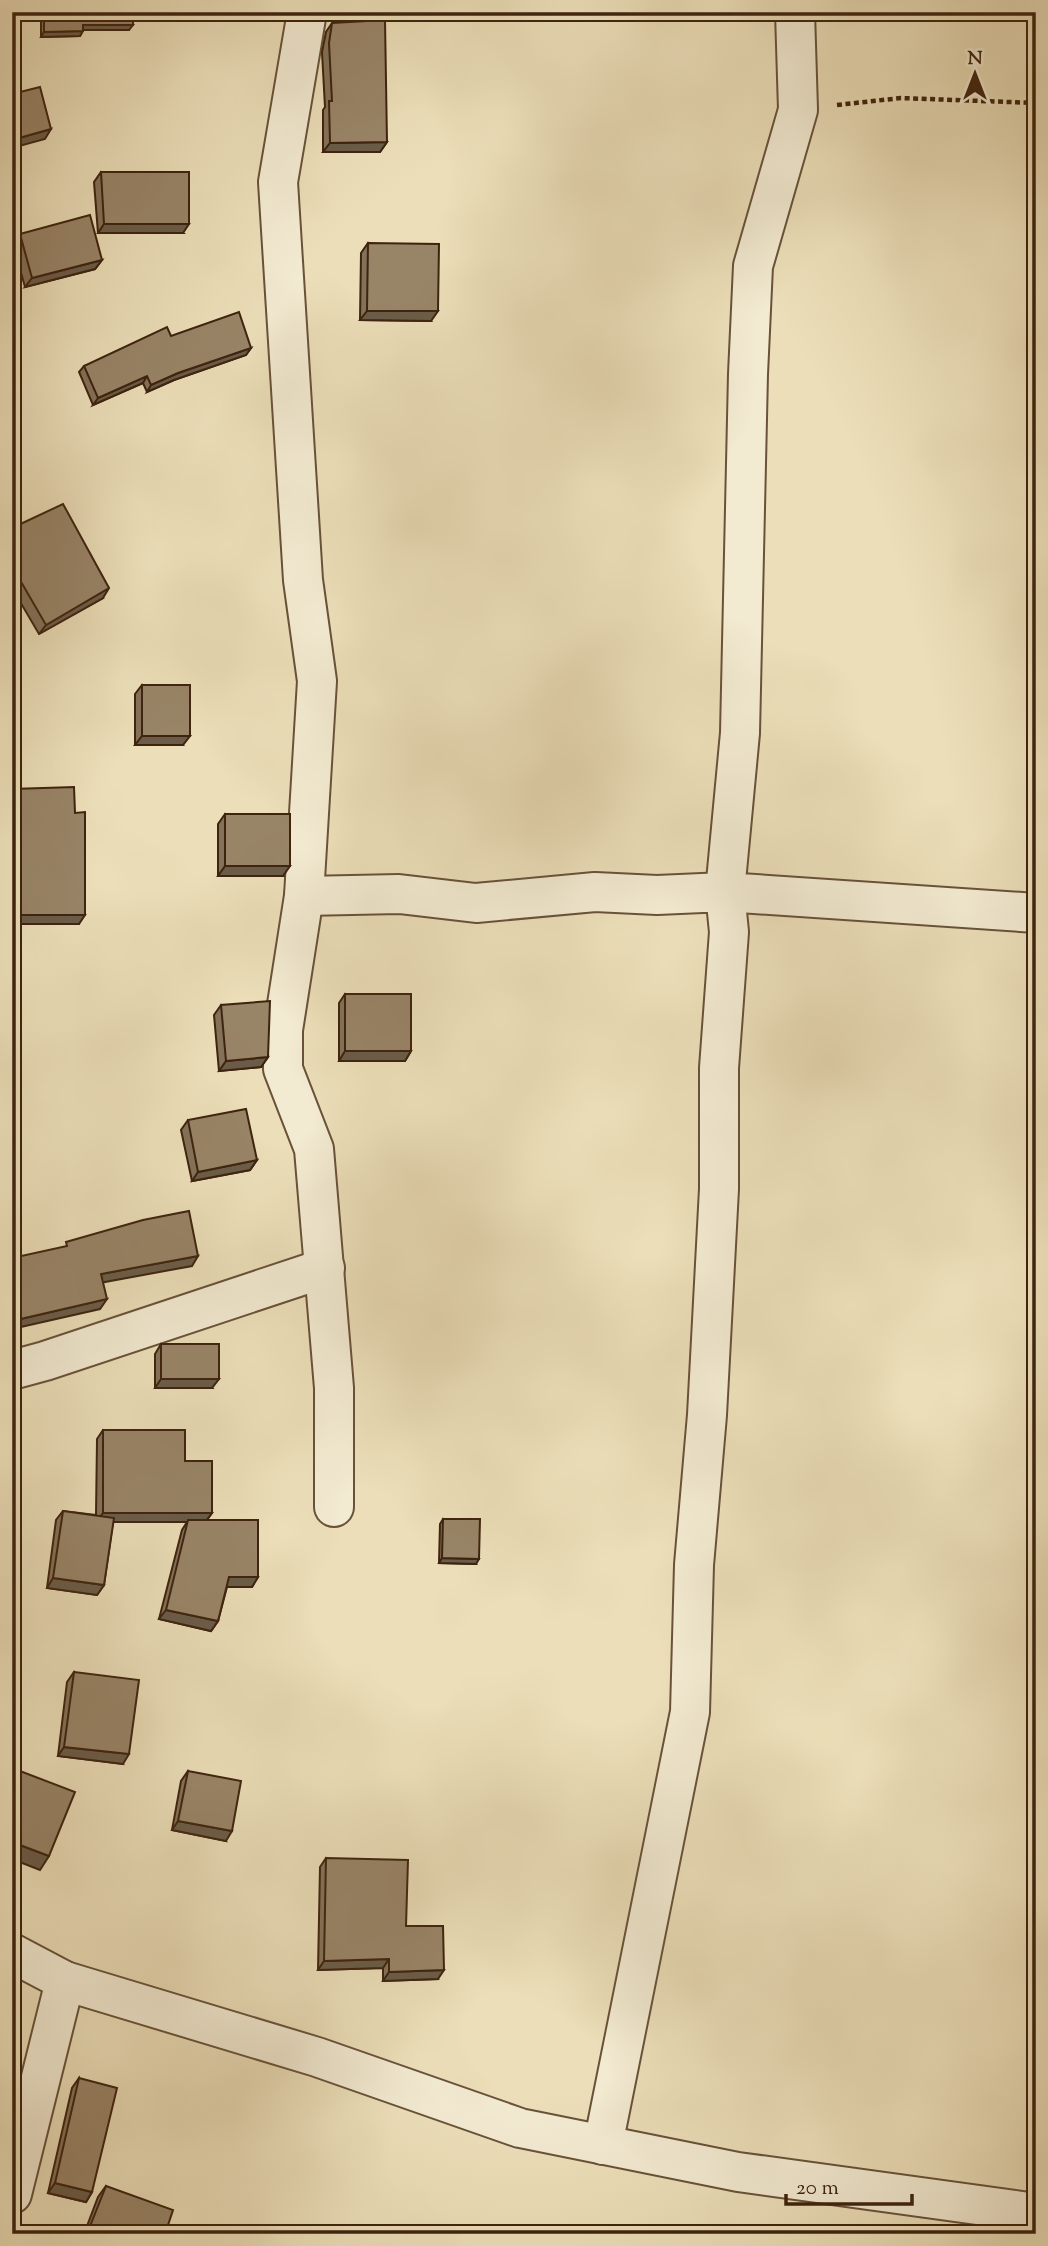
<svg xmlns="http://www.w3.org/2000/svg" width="1048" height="2246" viewBox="0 0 1048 2246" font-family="'Sorts Mill Goudy',serif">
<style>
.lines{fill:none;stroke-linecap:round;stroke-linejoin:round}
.minor-casing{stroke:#695239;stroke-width:42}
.path{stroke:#3e230f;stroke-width:4.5;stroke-dasharray:5 3.5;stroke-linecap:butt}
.minor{stroke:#f2ead1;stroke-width:38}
.wall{fill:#837259;stroke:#3e230f;stroke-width:2}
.shaded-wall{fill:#6a5c48;stroke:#3e230f;stroke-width:2}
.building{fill:#988467;stroke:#3e230f;stroke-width:2}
</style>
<rect width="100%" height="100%" fill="#ebdeb8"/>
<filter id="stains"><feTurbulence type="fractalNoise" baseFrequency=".00286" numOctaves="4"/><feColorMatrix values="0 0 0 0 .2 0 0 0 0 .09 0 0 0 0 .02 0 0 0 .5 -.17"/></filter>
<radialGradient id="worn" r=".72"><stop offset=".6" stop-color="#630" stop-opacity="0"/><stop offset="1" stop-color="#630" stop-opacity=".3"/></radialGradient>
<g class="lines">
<defs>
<g id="minor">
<path d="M307 12 278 182 303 580 317 681 304 896 283 1030V1069L314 1149 334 1388V1507"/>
<path d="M795 12 798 110 753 266 748 374 740 733 725 892 1036 913"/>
<path d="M304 896 399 894 476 903 595 892 657 895 725 892 729 932 719 1068V1189L707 1415 694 1565 690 1712 603 2145"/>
<path d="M12 1370 45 1361 325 1268"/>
<path d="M12 1953 65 1981 317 2057 520 2128 738 2172 1022 2211 1036 2215"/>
<path d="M12 2194 65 1981"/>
</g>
</defs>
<use href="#minor" class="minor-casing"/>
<path class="path" d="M837 105 901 98 1036 103"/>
<use href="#minor" class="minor"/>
</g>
<g class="wall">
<path d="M41 12H133L129 30H83L80 36 41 37Z"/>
<path d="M332 23 387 142 380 152H323V110L325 107 322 52 326 32Z"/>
<path d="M101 172 183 233H98L94 182Z"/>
<path d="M20 234 102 260 95 269 25 287 13 244Z"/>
<path d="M368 243 431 321 360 320 361 253Z"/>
<path d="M171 336 251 348 246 355 174 380 147 392 143 383 93 405 79 372 84 366Z"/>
<path d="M12 528 103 598 39 634 12 588Z"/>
<path d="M142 685 183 745H135V694Z"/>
<path d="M12 789 75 813 79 924H12Z"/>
<path d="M225 814 283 876H218V824Z"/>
<path d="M345 994 411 1051 405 1061H339V1003Z"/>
<path d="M221 1005 268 1057 261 1067 219 1071 214 1015Z"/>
<path d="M188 1120 257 1160 250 1170 192 1181 181 1130Z"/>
<path d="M161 1344 212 1388H155V1354Z"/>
<path d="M103 1430 185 1461 212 1513 207 1520 258 1577 252 1587H227L218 1621 211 1631 159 1619 182 1530 187 1522H113L104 1585 97 1595 47 1588 56 1520 63 1511 96 1515 97 1439Z"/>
<path d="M443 1519 476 1564 439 1563 440 1524Z"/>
<path d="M74 1672 123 1764 58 1756 67 1682Z"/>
<path d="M188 1771 226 1841 172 1830 181 1781Z"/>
<path d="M326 1858 406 1926 438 1979 383 1981V1968L318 1970 320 1867Z"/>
<path d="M79 2078 92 2192 86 2202 48 2193 72 2088Z"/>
<path d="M106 2186 165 2234H84L98 2197Z"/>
</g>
<g class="shaded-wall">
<path d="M83 25H133L129 30H80Z"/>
<path d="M83 31 80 36 41 37 44 32Z"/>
<path d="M51 129 45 139 12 148V140Z"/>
<path d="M387 142 380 152H323L330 143Z"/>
<path d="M104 224H189L183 233H98Z"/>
<path d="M102 260 95 269 25 287 32 278Z"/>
<path d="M367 311H438L431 321 360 320Z"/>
<path d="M251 348 246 355 174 380 147 392 151 385 178 373Z"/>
<path d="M147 376 143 383 93 405 98 398Z"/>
<path d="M109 588 103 598 39 634 46 625Z"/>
<path d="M142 736H190L183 745H135Z"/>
<path d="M225 866H290L283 876H218Z"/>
<path d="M15 915H85L79 924H12V919Z"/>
<path d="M345 1051H411L405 1061H339Z"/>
<path d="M268 1057 261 1067 219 1071 226 1061Z"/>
<path d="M257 1160 250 1170 192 1181 198 1172Z"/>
<path d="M198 1256 192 1266 94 1284 101 1274Z"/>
<path d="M107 1299 100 1309 12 1329V1321Z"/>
<path d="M161 1379H219L212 1388H155Z"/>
<path d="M103 1513H212L205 1522H96Z"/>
<path d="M442 1558 479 1559 476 1564 439 1563Z"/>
<path d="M229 1577H258L252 1587H222Z"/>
<path d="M53 1578 104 1585 97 1595 47 1588Z"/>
<path d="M166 1610 218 1621 211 1631 159 1619Z"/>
<path d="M64 1747 129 1754 123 1764 58 1756Z"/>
<path d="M178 1821 232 1831 226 1841 172 1830Z"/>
<path d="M12 1842 49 1856 40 1870 12 1859Z"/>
<path d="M389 1959 383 1968 318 1970 324 1961Z"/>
<path d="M444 1970 438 1979 383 1981 389 1972Z"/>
<path d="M55 2183 92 2192 86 2202 48 2193Z"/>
</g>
<g class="building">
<path d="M44 12H133V25H83V31L44 32Z"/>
<path d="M385 20 387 142 330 143 329 101H332L329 43 332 23Z"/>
<path d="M40 87 51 129 12 140V94Z"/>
<path d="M101 172H189V224H104Z"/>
<path d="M90 215 102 260 32 278 20 234Z"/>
<path d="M368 243 439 244 438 311H367Z"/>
<path d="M239 312 251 348 178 373 151 385 147 376 98 398 84 366 167 327 171 336Z"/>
<path d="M63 504 109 588 46 625 20 580 12 564V528Z"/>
<rect x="142" y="685" width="48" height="51"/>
<path d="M74 787 75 813 85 812V915H15V872H12V789Z"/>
<rect x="225" y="814" width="65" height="52"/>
<rect x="345" y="994" width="66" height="57"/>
<path d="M270 1001 268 1057 226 1061 221 1005Z"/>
<path d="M246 1109 257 1160 198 1172 188 1120Z"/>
<path d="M189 1211 198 1256 101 1274 107 1299 12 1321V1258L67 1246 66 1242 143 1220Z"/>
<rect x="161" y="1344" width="58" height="35"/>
<path d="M103 1430H185V1461H212V1513H103Z"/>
<path d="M63 1511 114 1518 104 1585 53 1578Z"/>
<path d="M443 1519H480L479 1559 442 1558Z"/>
<path d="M188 1520H258V1577H229L218 1621 166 1610Z"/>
<path d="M74 1672 139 1680 129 1754 64 1747Z"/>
<path d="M12 1768 75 1792 49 1856 12 1842Z"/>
<path d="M188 1771 241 1781 232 1831 178 1821Z"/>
<path d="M326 1858 408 1860 406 1926H443L444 1970 389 1972V1959L324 1961Z"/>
<path d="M79 2078 117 2088 92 2192 55 2183Z"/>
<path d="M106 2186 173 2210 165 2234H87Z"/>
</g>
<rect width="1048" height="2246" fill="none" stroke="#ebdeb8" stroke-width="42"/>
<rect x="14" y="14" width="1020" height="2218" fill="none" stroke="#3e230f" stroke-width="3.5"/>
<rect x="21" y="21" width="1006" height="2204" fill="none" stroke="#3e230f" stroke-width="2"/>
<g transform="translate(975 74)" stroke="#f2ead1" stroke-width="5" paint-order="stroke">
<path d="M0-5L12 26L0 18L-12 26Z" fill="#3e230f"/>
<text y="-10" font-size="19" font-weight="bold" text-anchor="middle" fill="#3e230f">N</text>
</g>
<path d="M786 2194v10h126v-10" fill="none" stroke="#3e230f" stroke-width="3.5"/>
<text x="796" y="2194" font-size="21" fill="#3e230f" stroke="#f2ead1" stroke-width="5" paint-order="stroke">20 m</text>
<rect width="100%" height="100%" filter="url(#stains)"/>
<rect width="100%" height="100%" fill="url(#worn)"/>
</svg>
